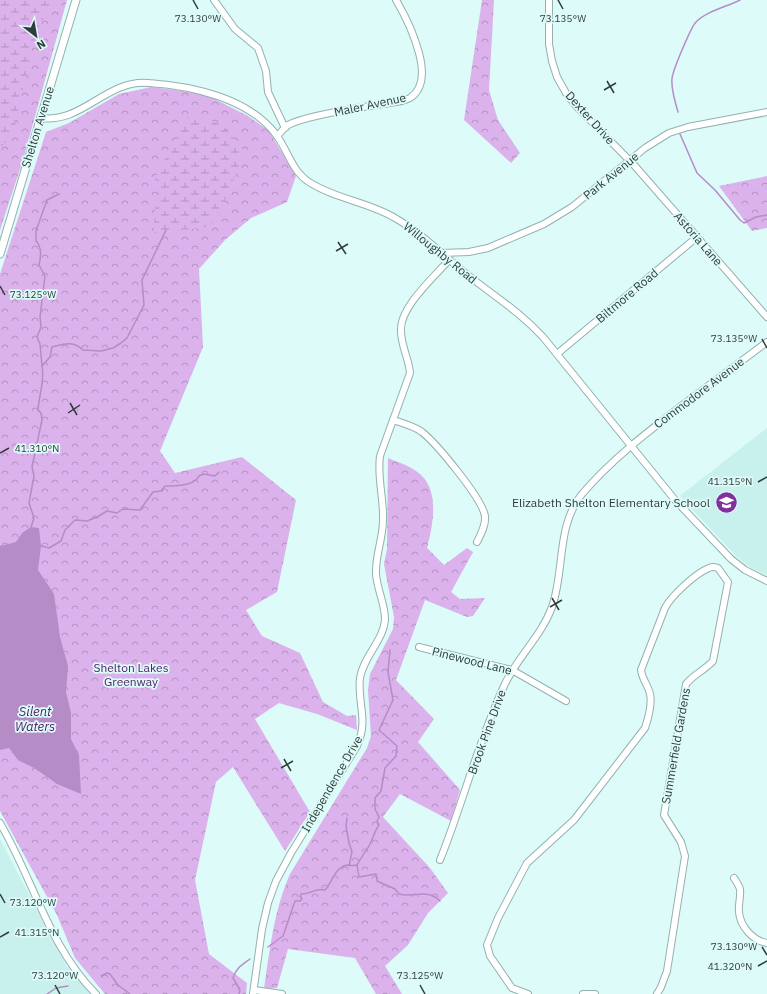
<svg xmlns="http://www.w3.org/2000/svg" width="767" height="994" viewBox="0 0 767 994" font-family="'IBM Plex Sans',sans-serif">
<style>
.built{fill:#c8f0ed}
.forest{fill:url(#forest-crowns)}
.wetland{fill:url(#wetland-marsh)}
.water{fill:#b68cc6}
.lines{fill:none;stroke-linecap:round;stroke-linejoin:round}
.stream{stroke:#b68cc6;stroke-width:1.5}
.minor-casing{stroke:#93b1ae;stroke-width:8}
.major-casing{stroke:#93b1ae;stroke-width:9}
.minor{stroke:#fff;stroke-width:6}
.major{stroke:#fff;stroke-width:7}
.ticks{fill:none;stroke:#303c3b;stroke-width:1.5}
.labels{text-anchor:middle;stroke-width:3.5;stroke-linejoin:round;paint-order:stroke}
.street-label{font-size:12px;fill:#303c3b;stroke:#dcfbf9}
.poi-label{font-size:12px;fill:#303c3b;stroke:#dcfbf9;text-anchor:end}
.park-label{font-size:12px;fill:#552267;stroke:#dcfbf9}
.water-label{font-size:13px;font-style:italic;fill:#511d62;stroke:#dcfbf9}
.ticks-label{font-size:10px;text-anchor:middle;fill:#303c3b;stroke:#dcfbf9;stroke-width:3.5;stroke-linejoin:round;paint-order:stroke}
</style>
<defs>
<pattern id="forest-crowns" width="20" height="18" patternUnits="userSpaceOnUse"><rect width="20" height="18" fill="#dcb2ec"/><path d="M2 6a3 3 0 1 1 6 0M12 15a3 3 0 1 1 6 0" fill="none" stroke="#b392c0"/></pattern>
<pattern id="wetland-marsh" width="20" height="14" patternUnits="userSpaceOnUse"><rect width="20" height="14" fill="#dcb2ec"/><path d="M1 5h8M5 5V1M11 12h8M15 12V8" fill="none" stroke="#b392c0"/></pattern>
</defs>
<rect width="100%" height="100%" fill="#dcfbf9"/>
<g class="built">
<path d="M767 428V575L751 568 737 557 680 496Z"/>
<path d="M0 839 66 965 90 994H0Z"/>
</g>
<g class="forest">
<path d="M0 0H67L23 160 0 230Z"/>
<path d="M482 0H494L489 90 498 120 520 153 511 163 464 120Z"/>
<path d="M151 87 205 94 248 116 269 131 296 176 287 202 251 218 225 240 199 269 203 347 160 451 175 473 242 457 296 500 277 592 246 610 262 636 300 653 323 702 347 716 356 715 357 730 317 714 279 703 255 719 310 812 285 851 233 767 216 782 195 880 209 954 247 983 246 994H105L75 958 57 915 0 811V274L46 132 69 123 119 94Z"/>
<path d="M767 176V228L752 231 719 186Z"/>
<path d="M388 458C397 462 408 465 416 471 441 487 433 525 427 548L444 565 467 548 473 552 451 592 460 599 485 598 473 616 467 617 425 600 396 680 434 719 418 742 460 790 451 821 400 794 383 817 430 868 448 893 428 913 408 945 385 966 402 994H376L355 958 288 949 277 988 264 989C270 949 274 910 290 874L367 748 371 736 368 690 370 674 393 629 394 617 384 564 387 549Z"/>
</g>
<g class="wetland">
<path d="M0 0H51L33 44 13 134 0 148Z"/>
<path d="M187 117C219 119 226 126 244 151L229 193 209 227 154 233 155 209 158 194 155 178Z"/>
</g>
<path class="water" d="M31 527 39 528 41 546 38 570 54 594 60 637 68 666 66 692 71 713V739L79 755 81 794 57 784 36 769 18 760 9 748 0 750V546L16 542 22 533Z"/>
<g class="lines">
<g class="stream">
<path d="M678 112C675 102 671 88 672 79 672 72 691 27 696 22 707 11 726 7 740 0"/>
<path d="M680 134 697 173 715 190 740 220 744 223 756 217 767 215"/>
<path d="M42 366 40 344 37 337 41 327 40 317 45 276 39 265C41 257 42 247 36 241V231L47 200 59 194"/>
<path d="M31 527 34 518 29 503 34 476 32 467 42 420 41 413 38 410C39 395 45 380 42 366L50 357 52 347C64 344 73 340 83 350L101 351 113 348 121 343 127 338 144 305 142 280 166 230"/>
<path d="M41 546 49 548 61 541 65 530 75 520 87 521 97 517 107 511 117 513 123 509 140 510 153 492 161 491 165 486C176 486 194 486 199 476L204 474 215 476 219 472"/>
<path d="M347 818 346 826 349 843 352 852 349 866"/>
<path d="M357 865 359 877 376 874 377 881 395 889 399 894C415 898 428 888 440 901"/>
<path d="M268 947 283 936 295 901H300L302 899 300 896 301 894C310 895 316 887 325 890 332 883 335 867 347 865 350 865 353 866 357 865 361 857 365 853 369 846 373 839 374 832 379 825L377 821 379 817 375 809V798L381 791 385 768 396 756 397 746 379 730 393 700 388 672 390 650"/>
<path d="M101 976 107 973 110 974 118 985 130 994"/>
<path d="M47 994 56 988 68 986"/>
<path d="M239 994 240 990 233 978C236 968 242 965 250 959"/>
</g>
<defs>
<g id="minor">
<path d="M214 0 235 29 258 48 266 71 268 92 285 128"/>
<path d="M549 0V44L552 61 557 77 566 93 577 107 634 165 767 317"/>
<path d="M40 118C83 124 106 79 149 83 192 86 250 98 277 136 288 151 292 171 309 182 335 199 369 202 395 218 420 232 442 254 464 272 492 295 518 310 543 337L675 500 731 559 745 570 767 581"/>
<path d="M277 136C281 132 284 128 288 125 305 116 357 108 377 105 387 103 401 103 410 98 425 88 423 68 419 53 414 34 406 17 396 0"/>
<path d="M441 253 469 252 488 248 544 224 572 207 645 148 669 133 688 127 767 112"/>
<path d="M557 354 697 237"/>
<path d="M393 420C402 423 414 426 422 432 436 443 482 498 485 516 486 525 481 534 477 542"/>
<path d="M419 647 512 670 566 701"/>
<path d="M0 823C33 879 49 947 96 994"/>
<path d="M440 860C463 803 478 742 504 686 517 657 541 637 552 607 565 570 556 526 582 494 611 460 645 434 680 407 709 385 738 364 767 342"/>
<path d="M734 878C736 881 739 886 740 889 741 897 738 905 739 912 740 926 753 941 767 943"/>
<path d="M254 990 282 994"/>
<path d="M253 994 262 929 268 903 276 881 291 853 357 746C369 719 357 704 360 678 363 657 384 640 385 619 385 604 377 589 376 574 375 556 383 539 383 520 384 499 377 478 380 456L410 373C409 359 401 346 401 331 399 308 434 277 449 260"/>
<path d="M528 994 512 988 490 956 487 945 498 918 527 863 574 820 645 728C648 719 652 703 650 694 648 685 642 679 641 670L665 608C671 596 696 573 709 568 712 566 715 567 718 568L728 582 713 661C705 670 694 674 686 684L664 815 681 842 685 856 667 971 661 987 657 994"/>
<path d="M583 994H595"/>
</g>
<path id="major" d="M0 254 76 0"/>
</defs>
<use href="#minor" class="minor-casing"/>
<use href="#major" class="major-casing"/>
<use href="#minor" class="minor"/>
<use href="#major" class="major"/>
</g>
<path class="ticks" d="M193 0 198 9M558 0 563 9M607 81 614 93M604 90 616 83M338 242 346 254M336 251 348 244M0 286 5 295M762 339 767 348M70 403 77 415M68 413 80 405M0 453 9 448M758 482 767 477M552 598 559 610M550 607 562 600M284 759 291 771M281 768 293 761M0 894 5 903M0 937 9 932M762 947 767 955M758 966 767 961M55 985 60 994M420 985 425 994"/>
<defs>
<symbol id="school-disc" viewBox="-11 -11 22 22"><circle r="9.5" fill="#83309f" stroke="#dcfbf9"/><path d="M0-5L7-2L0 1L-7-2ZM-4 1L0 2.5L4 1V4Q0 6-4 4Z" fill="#fff"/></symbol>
</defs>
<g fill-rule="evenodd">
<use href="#school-disc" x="714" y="490" width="25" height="25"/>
</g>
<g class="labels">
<g class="street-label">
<text transform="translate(370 105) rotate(-12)" y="4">Maler Avenue</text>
<text transform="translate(590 118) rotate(48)" y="4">Dexter Drive</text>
<text transform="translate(38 127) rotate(-73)" y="4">Shelton Avenue</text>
<text transform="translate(611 176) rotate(-39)" y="4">Park Avenue</text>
<text transform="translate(698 239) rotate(49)" y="4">Astoria Lane</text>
<text transform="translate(440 253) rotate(39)" y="4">Willoughby Road</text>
<text transform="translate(627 296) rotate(-40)" y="4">Biltmore Road</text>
<text transform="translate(699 393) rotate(-37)" y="4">Commodore Avenue</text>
<text transform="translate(472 661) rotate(14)" y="4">Pinewood Lane</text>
<text transform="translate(487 732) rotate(-70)" y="4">Brook Pine Drive</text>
<text transform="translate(676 746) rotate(-80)" y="4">Summerfield Gardens</text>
<text transform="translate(332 784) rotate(-60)" y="4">Independence Drive</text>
</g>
<g class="poi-label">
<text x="710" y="507">Elizabeth Shelton Elementary School</text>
</g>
<g class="park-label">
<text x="131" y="672">Shelton Lakes<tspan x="131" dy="14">Greenway</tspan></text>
</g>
<g class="water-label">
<text x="35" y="716">Silent<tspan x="35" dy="15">Waters</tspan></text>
</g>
</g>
<g class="ticks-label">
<text x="198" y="22">73.130°W</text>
<text x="563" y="22">73.135°W</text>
<text x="33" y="298">73.125°W</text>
<text x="734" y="342">73.135°W</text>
<text x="37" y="452">41.310°N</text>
<text x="730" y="485">41.315°N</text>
<text x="33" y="906">73.120°W</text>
<text x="37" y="936">41.315°N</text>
<text x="734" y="950">73.130°W</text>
<text x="730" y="970">41.320°N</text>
<text x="55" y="979">73.120°W</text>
<text x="420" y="979">73.125°W</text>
</g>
<g transform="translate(36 36) rotate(149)" stroke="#dcfbf9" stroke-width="3" paint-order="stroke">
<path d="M0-3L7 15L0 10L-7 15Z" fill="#303c3b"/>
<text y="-6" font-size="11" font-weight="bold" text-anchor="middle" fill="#303c3b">N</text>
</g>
</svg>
